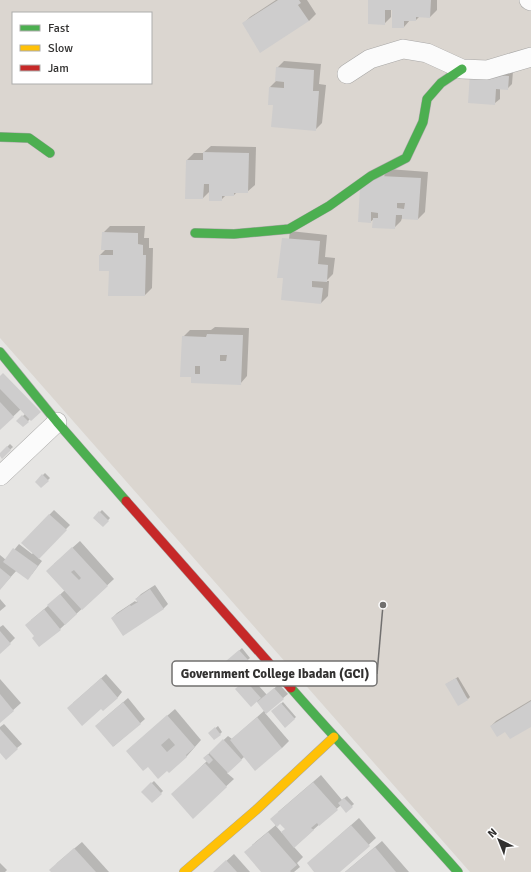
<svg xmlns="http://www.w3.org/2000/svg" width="531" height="872" viewBox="0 0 531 872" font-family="Signika,sans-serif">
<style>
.built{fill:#dbd6d0;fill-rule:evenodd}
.shadow{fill:#0003;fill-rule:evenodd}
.building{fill:#cecdcd;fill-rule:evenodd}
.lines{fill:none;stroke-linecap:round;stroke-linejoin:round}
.street-casing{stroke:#a8a7a6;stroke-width:20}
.fast-casing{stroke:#a8a7a6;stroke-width:10}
.slow-casing{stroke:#a8a7a6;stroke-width:10}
.jam-casing{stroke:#a8a7a6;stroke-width:10}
.street{stroke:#fbfbfb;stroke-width:19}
.fast{stroke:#4caf50;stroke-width:9}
.slow{stroke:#ffc107;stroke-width:9}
.jam{stroke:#c62828;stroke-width:9}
.leader{fill:none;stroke:#71706f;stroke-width:1.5}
.callout-dot{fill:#71706f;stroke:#fff;stroke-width:1.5}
.callout{fill:#fff;stroke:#71706f;stroke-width:1.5}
.callout-label{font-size:13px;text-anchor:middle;font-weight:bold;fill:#323130}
</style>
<rect width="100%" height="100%" fill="#e6e5e3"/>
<path class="built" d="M0 0H531V872H470L0 338ZM13 13H151V83H13Z"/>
<g class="shadow">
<path d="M276 0H307L316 14 309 21 243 24 250 17Z"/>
<path d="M369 0H437V10L430 17 420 16 416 20H410L404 27 394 9H391V17L384 24Z"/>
<path d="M284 61 321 64 319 84 326 85 322 123 315 130 270 87 277 80V68Z"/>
<path d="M513 71 512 84 507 89H500V99L495 103 471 73Z"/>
<path d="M211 146 256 147 255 185 247 192H237L234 195H226L221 200 210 191 203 198 187 160 194 153H203Z"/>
<path d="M388 169 428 172 425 212 418 219 402 218 401 221 394 228 374 219 370 222 359 221Z"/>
<path d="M110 226H145L144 238H149V248H153L152 288 145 295H109L110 270 100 255 106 249 103 233Z"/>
<path d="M290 231 327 235 325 257 335 258 333 274 326 281H329L328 296 321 303 284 277Z"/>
<path d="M215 327 249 328 247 376 240 384 192 376 183 337 190 330H211Z"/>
<path d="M0 377 30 419 23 426 18 421 25 414 21 409 0 429Z"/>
<path d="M10 444 13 447 2 457 0 454Z"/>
<path d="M45 473 50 478 41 487 36 482Z"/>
<path d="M54 510 70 525 38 558 42 561 32 574 17 570 0 589V555L6 560 19 544 32 554 33 553 22 543Z"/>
<path d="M102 510 110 518 103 526 94 518Z"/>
<path d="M80 541 114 579 60 629 35 636 31 620 49 605 65 590 54 564Z"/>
<path d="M155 585 168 604 163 609 112 618 117 613 135 601 136 602 138 601 136 599 141 594Z"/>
<path d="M0 599 6 606 0 611Z"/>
<path d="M3 625 15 638 0 653V627Z"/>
<path d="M242 648 250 658 236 670 243 677 235 685 223 673 231 665 228 661Z"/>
<path d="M106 674 122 692 118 697 103 709 101 708 73 703Z"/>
<path d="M250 676 267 695 279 684 288 694 265 713 289 741 282 748 245 756 227 773 234 779 193 817 179 788 207 761 204 758 228 736 232 739 265 710 241 684Z"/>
<path d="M458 677 470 697 468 699 448 683Z"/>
<path d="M0 679 21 703 0 722Z"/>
<path d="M128 698 145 719 114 746 101 721Z"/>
<path d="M531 700V725L506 730 491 726 496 721Z"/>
<path d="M283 702 296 717 285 727 273 711Z"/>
<path d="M175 709 201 740 187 756 169 771 148 765 127 751Z"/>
<path d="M4 724 22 744 17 748 0 752V727Z"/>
<path d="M218 726 222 732 220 734 212 731Z"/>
<path d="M321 775 342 800 347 796 354 804 346 811 341 805 294 847 303 857 297 863 300 867 294 872H263L252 845 276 825 278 812ZM280 822 286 829 282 833 276 826Z"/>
<path d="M154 781 163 791 152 802 142 792Z"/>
<path d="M359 818 376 838 339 872H316L315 857Z"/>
<path d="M382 841 409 872H345Z"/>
<path d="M82 842 109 872H52L57 863Z"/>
<path d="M234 854 250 872H214Z"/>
<path d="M0 863 7 870 5 872H0Z"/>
</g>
<g class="building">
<path d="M278 0H299L301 3 298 5 309 21 260 53 242 23Z"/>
<path d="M368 0H431L430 18 416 17V21H404V28H392V10H385V25L368 24Z"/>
<path d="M276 67 314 70 313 91H319L316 131 271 127 273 105H268L269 87 284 88V82L275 81Z"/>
<path d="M470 73 509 76 508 90 496 89 495 105 468 103Z"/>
<path d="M203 152 249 153 248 193H234V196H222V201H209V184H204L203 199H185L186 160H203Z"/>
<path d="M380 176 421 178 418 220 402 219V215H396L395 229 372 228 373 218H378V213L371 212V223L358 222 360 188ZM397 203H405L404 209 397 208Z"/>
<path d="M102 232 138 233V244L143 245V255H146L145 296H108L109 271H99V255H113V250H101Z"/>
<path d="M282 238 320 241 318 264 328 265 327 282 312 281V287L323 288 321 304 281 300 283 278H277Z"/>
<path d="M207 334 243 335 241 385 191 383V377H180L182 336 206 337ZM220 355H227L226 361H220ZM195 366H200V374H195Z"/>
<path d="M3 373 41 412 31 421 0 389V376Z"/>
<path d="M0 402 14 417 0 430Z"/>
<path d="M22 415 29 422 23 427 16 421Z"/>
<path d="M7 446 11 450 2 459 0 456V453Z"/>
<path d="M42 474 49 481 41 488 35 482Z"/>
<path d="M99 511 109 521 103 527 93 518Z"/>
<path d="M49 514 67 530 39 559 21 543Z"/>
<path d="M72 547 108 586 82 610 46 571ZM74 570 81 578 79 580 71 572Z"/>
<path d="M13 548 38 566 28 580 3 562Z"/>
<path d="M0 568 11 577 0 590Z"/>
<path d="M150 589 164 609 123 636 111 618 130 605 131 606 138 602 135 599Z"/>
<path d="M60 594 77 614 65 625 47 605Z"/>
<path d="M44 609 61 630 39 647 32 638 34 636 25 625Z"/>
<path d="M0 631 11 644 0 654Z"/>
<path d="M239 650 249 661 236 672 226 661Z"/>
<path d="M228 666 242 680 235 687 221 673Z"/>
<path d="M101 678 118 698 103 711 101 709 82 726 67 708Z"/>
<path d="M456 678 468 700 458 706 445 684Z"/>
<path d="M245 680 261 698 251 707 235 689Z"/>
<path d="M274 688 284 699 266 714 257 702Z"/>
<path d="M0 694 14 711 0 723Z"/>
<path d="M531 701V727L510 739 505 732 497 737 490 726Z"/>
<path d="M123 702 141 724 113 747 95 726Z"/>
<path d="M281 703 295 719 285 728 271 711Z"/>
<path d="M167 715 195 747 186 755 187 757 169 773 167 771 158 779 148 767 143 771 126 751ZM169 738 175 745 167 752 161 745Z"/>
<path d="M257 717 282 748 255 771 230 740Z"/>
<path d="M215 727 221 735 214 740 208 733Z"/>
<path d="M0 729 18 749 6 760 0 753Z"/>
<path d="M223 739 242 760 228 773 209 753Z"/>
<path d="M208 754 213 760 209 764 203 758Z"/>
<path d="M205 763 227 787 193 819 171 794Z"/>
<path d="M151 782 162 794 152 803 141 792Z"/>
<path d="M313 782 338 810 319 826 317 823 311 828 314 830 294 848 281 832 285 829 280 824 277 827 270 819Z"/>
<path d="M344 798 353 807 346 813 338 803Z"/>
<path d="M351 825 370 846 340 872H314L307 863Z"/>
<path d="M268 832 297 865 290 871 291 872H261L244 852Z"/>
<path d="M375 847 396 872H345Z"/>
<path d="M74 848 96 872H51L49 870Z"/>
<path d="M226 860 237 872H213Z"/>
</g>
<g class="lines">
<defs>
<g id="street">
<path d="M529 0 531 1"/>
<path d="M347 74 370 59 403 49 427 53 462 69 487 70 531 57"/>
<path d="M0 476 57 422"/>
</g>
<g id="fast">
<path d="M0 137 29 138 50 153"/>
<path d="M195 233 234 234 289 229 329 206 371 176 406 158 423 122 427 99 441 83 462 69"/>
<path d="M0 352 57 422 126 501"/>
<path d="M291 688C346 751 403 810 458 872"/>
</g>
<path id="slow" d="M184 872 256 810 334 737"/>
<path id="jam" d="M126 501 291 688"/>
</defs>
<use href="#street" class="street-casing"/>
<use href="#fast" class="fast-casing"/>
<use href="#slow" class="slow-casing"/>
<use href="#jam" class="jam-casing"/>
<use href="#street" class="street"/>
<use href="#fast" class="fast"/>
<use href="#slow" class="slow"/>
<use href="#jam" class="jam"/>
</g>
<path class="leader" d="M383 605L377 674"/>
<circle class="callout-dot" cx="383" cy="605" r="4"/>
<rect class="callout" x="172" y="661" width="205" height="25" rx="4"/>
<g class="callout-label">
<text x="275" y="678">Government College Ibadan (GCI)</text>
</g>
<rect x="12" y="12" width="140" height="72" fill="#ffffff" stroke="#adadac"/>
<rect x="20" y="25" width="20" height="6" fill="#4caf50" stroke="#adadac"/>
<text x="48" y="32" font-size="12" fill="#323130">Fast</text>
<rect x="20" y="45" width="20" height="6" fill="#ffc107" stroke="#adadac"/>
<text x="48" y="52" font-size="12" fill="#323130">Slow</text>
<rect x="20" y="65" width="20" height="6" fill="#c62828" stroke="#adadac"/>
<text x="48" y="72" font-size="12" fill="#323130">Jam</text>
<g transform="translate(499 840) rotate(317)" stroke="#ffffff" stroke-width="3" paint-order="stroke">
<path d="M0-3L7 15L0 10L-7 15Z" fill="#323130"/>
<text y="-6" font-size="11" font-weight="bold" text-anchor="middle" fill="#323130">N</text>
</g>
</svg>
